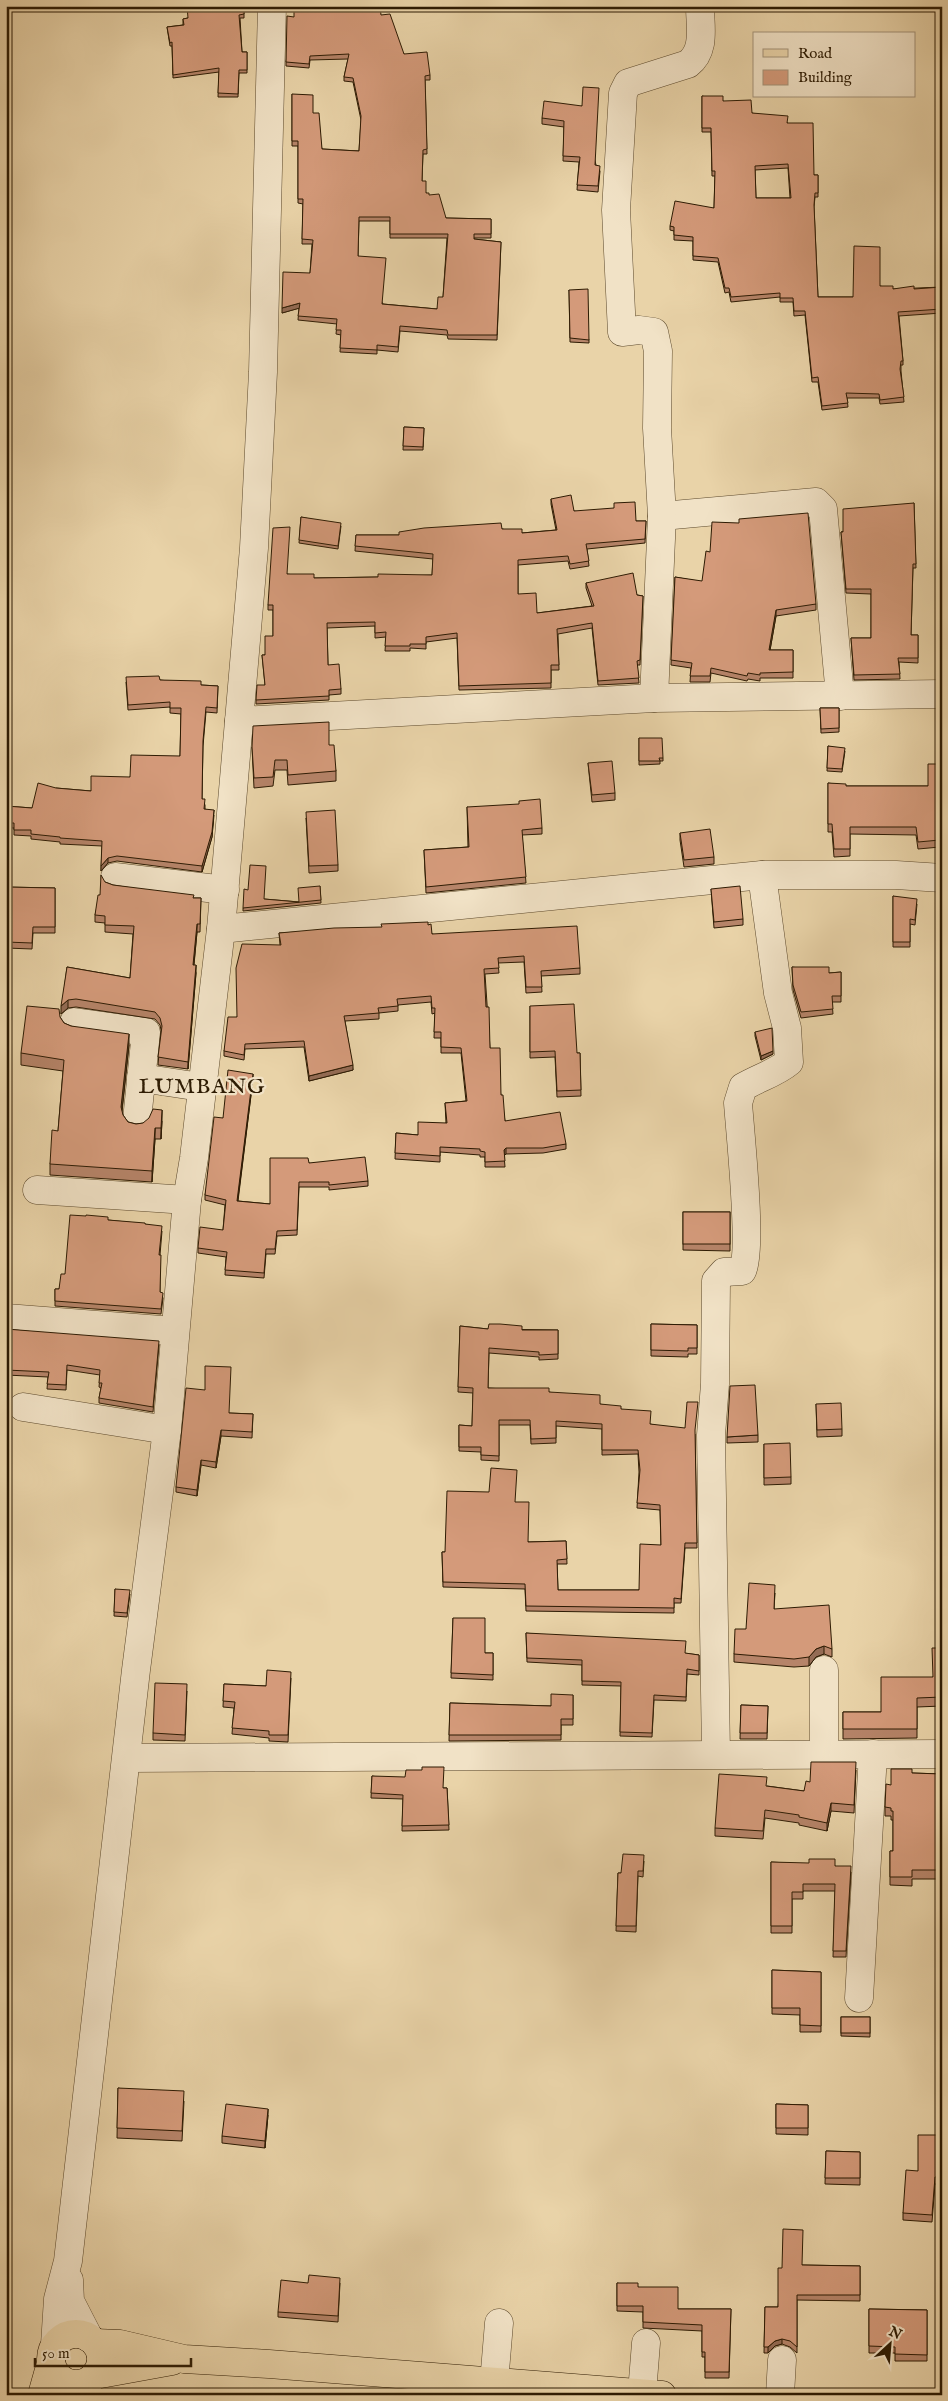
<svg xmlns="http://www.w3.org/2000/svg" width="948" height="2401" viewBox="0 0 948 2401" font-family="'IM FELL English',serif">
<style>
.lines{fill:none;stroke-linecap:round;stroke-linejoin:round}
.minor-casing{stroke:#5c492c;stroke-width:29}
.major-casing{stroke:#2d1b03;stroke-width:29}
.minor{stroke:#f1e2c6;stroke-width:28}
.major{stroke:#e9d3a8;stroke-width:28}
.wall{fill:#b68469;stroke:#2d1b03;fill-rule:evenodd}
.shaded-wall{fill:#946c55;stroke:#2d1b03}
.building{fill:#d49a7a;stroke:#2d1b03;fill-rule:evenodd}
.labels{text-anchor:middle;stroke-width:4.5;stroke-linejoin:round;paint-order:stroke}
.quarter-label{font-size:22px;letter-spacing:1px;fill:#2d1b03;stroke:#f1e2c6}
</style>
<rect width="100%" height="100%" fill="#e9d3a8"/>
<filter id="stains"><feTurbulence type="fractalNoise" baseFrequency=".004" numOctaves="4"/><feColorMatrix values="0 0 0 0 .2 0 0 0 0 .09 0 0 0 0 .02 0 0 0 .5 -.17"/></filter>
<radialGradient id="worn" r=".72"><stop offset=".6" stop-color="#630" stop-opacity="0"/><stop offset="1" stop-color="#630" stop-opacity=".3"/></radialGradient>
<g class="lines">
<defs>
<g id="minor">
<path d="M662 516 816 502 823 509 840 696"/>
<path d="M654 698 662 516 657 428 658 351 654 332 639 330 622 332 616 210 623 93 628 83 688 64C706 50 700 27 700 6"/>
<path d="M239 721 654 698 942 694"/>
<path d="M115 877 225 890"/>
<path d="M221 929 762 875H896L942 878"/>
<path d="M74 1022 146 1032 137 1120"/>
<path d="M141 1078 201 1087"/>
<path d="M37 1190 187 1200"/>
<path d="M6 1318 174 1331"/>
<path d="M23 1407 167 1430"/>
<path d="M824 1670V1754"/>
<path d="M716 1754 711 1435 715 1384 716 1281 724 1272 742 1271C753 1253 740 1131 738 1103L743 1087C758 1078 776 1073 789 1062L787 1028 778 993 762 875"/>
<path d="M127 1758 942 1754"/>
<path d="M859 1998 873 1754"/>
<path d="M69 2280 70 2301 89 2338"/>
<path d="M55 2345 58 2299 68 2261 136 1670 167 1430 187 1200 194 1158 221 929 254 548 263 372 272 6"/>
<path d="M494 2383 499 2323"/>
<path d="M642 2393 646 2343"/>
<path d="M780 2395 782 2360"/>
</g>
<g id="major">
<circle cx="76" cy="2359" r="25"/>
<path d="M95 2343 120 2344 184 2359 269 2364 662 2395"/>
<path d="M95 2375 172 2361"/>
<path d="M42 2395 51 2363"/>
</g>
</defs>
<use href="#minor" class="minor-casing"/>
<use href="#major" class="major-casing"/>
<use href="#minor" class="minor"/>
<use href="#major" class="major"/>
</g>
<g class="wall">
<path d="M244 6V18H240L242 52H247V73H239L238 97H218L219 72 173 78 172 46H170L167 27 183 25V19Z"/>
<path d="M381 15 404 54 430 75V80H425L427 154H423L422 181 426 193 429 195 446 218 491 219V238H474V239L501 242 497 340 448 339 447 335 400 331 398 352 377 350V354L340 352 341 335 336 334 337 324 298 320 299 308 282 313 310 273 312 244H302L303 204 298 203V146H292V94L313 113 322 149 359 151 361 120 353 82 344 81V77L348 59 310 60 309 68 286 66V62L294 17ZM359 221H390V238H447L443 297 437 309 383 304 358 256Z"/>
<path d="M702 96 723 101 752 113 788 123 814 175H818V197H815L814 207 818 297H853L880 286 893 289 942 287V313L899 316 903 361V365H901V371L904 402 880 404 879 398H847L848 407 822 410 818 382H812L805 315 794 316 793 302H780V297L731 302 729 292 725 293 718 262 693 260V241L674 240V231L670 230V226L714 208 715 176H712L711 132H702ZM788 168 790 198H756L755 170Z"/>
<path d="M582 106 596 165 600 171 598 192 577 190 579 162 563 161 564 127 542 124V118Z"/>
<path d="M569 290 589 340V343L570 342Z"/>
<path d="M404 427 424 428 423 450H403Z"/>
<path d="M551 499 574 511 636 521H646L645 543 587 549 589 566 570 569 568 561 518 565V594L537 613 592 606 586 588V583L637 595 643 596 640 665H637L639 683 598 685 592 628 558 634 559 670H551V688L459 690 457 638 426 642V649L410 648V651H385L386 637 375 638V626L327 628 328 665 341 689V694L329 695V700L256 704V700L265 685 262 655H265L273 636V610H268V605L287 574 314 578 378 577 432 575 433 559 355 551 356 535H399L502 529 522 533 556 530 551 504Z"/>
<path d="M914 503 916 568H913L911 635H918V663L899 662 900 679 854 680 851 638H871V594L846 593 841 532Z"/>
<path d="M301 517 341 526 338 549 299 543Z"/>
<path d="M675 577 816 604V610L776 616 770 650H793V678H760V681L748 679 747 681 711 673 710 682H690L691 668 671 665Z"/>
<path d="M160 680 201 685 218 686 217 713 206 712 203 746 202 799 205 805V809L214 815 212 837 202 872 117 861 108 863 101 871 102 846 60 844V842L31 839V836L14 835V828H6V806L32 808 56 788 91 791 130 777 180 756 181 714 170 713V707L128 710 126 682Z"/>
<path d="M820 708H839V732L821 733Z"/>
<path d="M639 738 663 758V761H660V764L639 765Z"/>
<path d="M329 745 336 771V781L288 785 287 770H275L273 786 254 788 252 747Z"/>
<path d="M828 746 845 751 842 772 827 771Z"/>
<path d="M588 763 615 793V800L592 802Z"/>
<path d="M942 764V839H940V847L918 849 916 835 850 834V856L834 857 832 832H828V783L846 786H928Z"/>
<path d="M467 807 542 828V834L522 835 526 883 426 893 424 850 468 847Z"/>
<path d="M306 818 338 865V871L309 873Z"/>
<path d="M680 833 714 857V864L684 867 680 840Z"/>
<path d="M105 882 113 885 194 898H201L200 932H197L194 965 196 973 188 1069 158 1065 161 1030 160 1025 155 1019 76 1007 68 1008 61 1014 67 967 130 978 133 934 105 932V923L95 922V915L100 895Z"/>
<path d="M320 886 321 903 243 911V908L264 899 299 902Z"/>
<path d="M6 887 55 888V933H33L32 949 6 948Z"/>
<path d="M711 889 743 919V925L714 928Z"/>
<path d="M893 896 917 904 915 925 910 924V947H893Z"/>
<path d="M428 925 432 934 580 968V974L541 976 542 992 526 993 524 962 498 963 499 973 485 974 490 1048 501 1095 505 1121 566 1144V1149L543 1153 506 1154 504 1155 505 1167H485V1157H480V1155L440 1152V1162L395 1159 396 1133 418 1135 446 1123 445 1103 466 1101 461 1053H441V1038H434L435 1013 432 1014 431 1002 398 1005V1011L379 1013V1019L345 1021 353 1070 309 1081 304 1047 245 1049 244 1060 224 1056V1051L237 1017 280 945 279 933Z"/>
<path d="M792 967 829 973 841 972V1002H832L833 1014 801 1018 793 990Z"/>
<path d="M530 1006 577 1053H580L581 1096 557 1097 555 1057 530 1058Z"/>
<path d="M60 1017 64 1023 71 1026 129 1045 122 1112 123 1115 128 1122 136 1124 162 1121 161 1139H155L152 1182 50 1175V1164L58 1131 63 1071 21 1065V1053Z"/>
<path d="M755 1032 773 1054 761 1060 755 1036Z"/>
<path d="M253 1079 238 1201 270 1204 309 1163 368 1181V1186L329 1190V1187H299L297 1235 277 1236 275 1254H266L264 1278 225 1275 226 1257 198 1253V1248L223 1230 225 1205 205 1200V1195L223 1118Z"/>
<path d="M683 1212H730V1251L683 1250Z"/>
<path d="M108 1220 145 1224 162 1231 160 1255V1292L163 1298 161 1314 55 1306V1289H59L65 1274Z"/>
<path d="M651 1324 697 1325V1354H688V1357L651 1356Z"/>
<path d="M460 1326 488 1329 558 1330V1359L539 1360V1357L489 1353 488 1388 549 1392 621 1409 650 1424 695 1434 697 1548H685L681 1603H674V1613L526 1611 525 1589 443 1587 442 1552H445L515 1502 528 1542 566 1541 567 1564H557L558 1590H639L661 1545 660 1510 637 1508 639 1472 638 1454 602 1455V1429L556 1426V1443L531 1444 530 1425H499V1461L481 1460V1452L459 1451V1425L472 1426 473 1393 458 1392Z"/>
<path d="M6 1329 159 1345 153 1412 99 1403V1398L101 1388 99 1387 100 1375 67 1370 66 1390 47 1389 48 1377 6 1375Z"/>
<path d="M816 1404 842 1429V1436L817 1437Z"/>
<path d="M229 1413 253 1414 252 1438 221 1436 216 1468 201 1465 197 1496 176 1492V1487Z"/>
<path d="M758 1435V1442L727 1443V1437Z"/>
<path d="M764 1444 791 1477V1484L764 1485Z"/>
<path d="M115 1589 130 1594 127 1617 114 1616Z"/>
<path d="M775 1593 774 1609 832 1649V1657L824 1654 816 1657 809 1666 794 1667 734 1662V1654L746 1629Z"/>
<path d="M453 1618 485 1653H493V1680L451 1678Z"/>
<path d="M526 1633 699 1655V1675L687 1674 686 1701 654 1700 652 1737 620 1736 621 1686 582 1685V1665L527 1662Z"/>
<path d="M942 1648V1706L917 1707V1738L843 1739V1712H881L933 1677Z"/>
<path d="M291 1678 288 1742 269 1741V1738L232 1734 234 1708 223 1707 224 1684 266 1686Z"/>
<path d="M187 1691 185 1741 153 1740V1733Z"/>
<path d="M573 1695V1725H561V1740L449 1741 450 1703 551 1706Z"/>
<path d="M741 1705 768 1706 767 1739H740Z"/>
<path d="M856 1770 854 1813 831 1811 827 1831 799 1825V1823L765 1818 763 1839 715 1836V1828L767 1786 804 1791 810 1782Z"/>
<path d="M912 1773 942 1774V1879H912V1886L890 1885V1851H893V1820H891V1816H885V1807L891 1785Z"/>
<path d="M372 1776 443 1788H447L449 1830 402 1831 403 1799 371 1798Z"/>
<path d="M644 1861 643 1877 638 1876 636 1932 616 1931 618 1873H621Z"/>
<path d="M771 1862 835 1866 851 1872 846 1957H833L835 1891H803V1899H792V1933H771Z"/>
<path d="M772 1970 821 1972V2032H800V2015L772 2014Z"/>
<path d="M841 2017H870V2037L841 2036Z"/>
<path d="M118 2088 184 2101 182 2141 117 2138Z"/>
<path d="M776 2104 808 2105V2135L776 2134Z"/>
<path d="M268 2115 265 2148 222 2143V2136Z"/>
<path d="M942 2135V2184H935L932 2222 903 2220V2213L918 2171Z"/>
<path d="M826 2151 860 2152V2185L825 2184Z"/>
<path d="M802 2265 860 2266V2301L797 2300V2353L790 2347 782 2344 775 2346 768 2353H764L765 2307H778L782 2268Z"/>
<path d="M308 2283H340L338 2322 278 2317V2312Z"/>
<path d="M617 2283 638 2287 678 2309H731L729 2378H705V2357H702V2331L643 2328V2312L617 2311Z"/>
<path d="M869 2309 927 2310V2361H895V2353H869Z"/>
</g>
<g class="shaded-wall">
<path d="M300 303V308L282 313V308Z"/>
<path d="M776 610V616L769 656V650Z"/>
<path d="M214 810 212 837 202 872V866Z"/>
<path d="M108 858V863L101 871V866Z"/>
<path d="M197 924V932L193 973V965Z"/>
<path d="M196 965V973L188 1069V1062Z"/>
<path d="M68 1000V1008L61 1014V1006Z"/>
<path d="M129 1034V1045L121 1118V1107Z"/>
<path d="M773 1051V1054L761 1060V1056Z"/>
<path d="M353 1065V1070L309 1081V1076Z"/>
<path d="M253 1074V1079L237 1206V1201Z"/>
<path d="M162 1110V1121L161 1139V1128Z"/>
<path d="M155 1128V1139L152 1182V1171Z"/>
<path d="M506 1148V1154L504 1156V1150Z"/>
<path d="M221 1430V1436L216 1468V1462Z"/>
<path d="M201 1460V1465L197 1496V1490Z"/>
<path d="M824 1646V1654L816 1657 809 1666V1657L816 1649Z"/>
<path d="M831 1803V1811L827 1831V1823Z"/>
<path d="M268 2109V2115L265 2148V2141Z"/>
<path d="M782 2339V2344L775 2346 768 2353V2347L775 2341Z"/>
</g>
<g class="building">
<path d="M187 6H244V14L239 15 242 52H247V70H239L238 94 218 93 219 68 173 75 172 42 170 43 167 27 184 25 183 19 188 18Z"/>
<path d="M294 6H380L381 15 390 14 404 54 427 52 430 75 425 76 427 149 423 150 422 181H426V193H429V195L439 194 446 218 491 219V234H474V239L501 242 497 335H448L447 330 400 326 398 347 377 345V350L340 348 341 330H336L337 319 298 316 300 303 282 308 283 272 310 273 313 240 302 239 303 199H298V141H292V94L313 95V113H319L322 149 359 151 361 116 353 78 344 77 349 54 310 56 309 64 286 62 287 16 294 17ZM359 217H390V234H448L443 297H438L437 309 382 304 386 258 358 256Z"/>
<path d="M583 87 599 88 595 165 600 166 598 186 577 185 580 157 563 156 564 121 542 118 544 101 582 106Z"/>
<path d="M702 96H723V101L751 100 752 113 788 116 787 123H813L814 175H818V193H815L814 205 818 297H853L854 246 880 247V286H893V289L914 286V289L942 287V309L898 312 903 361H901L900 369 904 397 880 400 879 394 846 393 848 403 822 406 818 377 812 378 805 311H794L793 298H780V293L731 297 729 288H725L718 258 693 256V237L674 235V227L670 226 675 201 714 208 715 171H712L711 128H702ZM788 164 791 198H756L755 166Z"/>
<path d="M588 289 589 340 570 338 569 290Z"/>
<path d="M404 427 424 428 423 447 403 446Z"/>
<path d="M571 495 574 511 614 508V503L635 502 636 521H646L645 539 586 544 589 561 570 564 568 556 518 560V594L536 593 537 613 594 606 586 583 633 573 637 595 643 596 640 660 637 661 639 678 598 681 592 623 557 629 559 665H551V683L459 686 457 633 426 637V644H410V646H385L386 632 375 633V622L327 623 328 665 339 664 341 689 329 690V696L256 700 257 685H265L262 655H265V636H273V605H268L273 528 290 527 287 574H314V578L378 577V574L432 575 433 554 355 546 356 535H399V532L424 528 501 523 502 529H522V533L557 530 551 499Z"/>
<path d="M914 503 916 564H913L911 635H918V658H898L900 674 854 675 851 638H871V589H846L841 532H843V509Z"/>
<path d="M808 513 816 604 776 610 769 650H793V672L760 673V675L748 673 747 676 711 668 710 676H690L692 663 671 660 675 577 702 581 706 551 710 552 712 522 739 523V519Z"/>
<path d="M301 517 341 523 338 546 299 540Z"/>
<path d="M159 676 160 680 201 681V685L218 686 217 708 206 707 203 741 202 799H205L204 809 214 810 212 832 202 866 117 856 108 858 101 866 102 841 60 838V837L31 834V830H14V823H6V806L32 808 38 783 56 788 91 791V776L130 777 131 755 180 756 181 708H170V702L128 705 126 677Z"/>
<path d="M820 708H839V728L821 729Z"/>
<path d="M329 722V745H334L336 771 288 775 287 760H275L273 777 254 778 252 747 253 726Z"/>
<path d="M639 738H662L663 758H659L660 761H639Z"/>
<path d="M828 746 845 748 842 769 827 768Z"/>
<path d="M612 761 615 793 592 795 588 763Z"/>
<path d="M928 764H942V831H940V840L918 842 916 827H850V849H834L832 824H828V783L846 784V786H928Z"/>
<path d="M540 799 542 828 522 830 526 877 426 887 424 850 469 847 467 807 519 804V801Z"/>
<path d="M335 810 338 865 309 866 306 812Z"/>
<path d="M710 829 714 857 684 860 680 833Z"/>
<path d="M250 865 266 866 264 899 299 902 298 888 320 886 321 900 243 908 244 889 248 890Z"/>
<path d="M101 875 105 882 113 885 194 895 193 898H201L200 924H197L193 965H196L188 1062 158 1057 162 1026 160 1018 155 1012 76 999 68 1000 61 1006 67 967 130 978 134 926 105 925V916L95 915 98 895H100Z"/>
<path d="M740 886 743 919 714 922 711 889Z"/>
<path d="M6 887 55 888V927H33L32 943 6 942Z"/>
<path d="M893 896 917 899 915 920 910 919V942H893Z"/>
<path d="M428 922V925L431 924 432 934 577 926 580 968 541 971 542 987H526L524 956 498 958 499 968 484 969 486 1007H489L490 1048H500L501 1095H503L505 1121 560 1112 566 1144 543 1148H506L504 1150 505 1161 485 1162V1152L480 1151V1149L440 1147V1156L395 1153 396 1133 418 1135V1122L447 1123 445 1103 467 1101 461 1048 441 1047V1032H434L435 1008H432L431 996 397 999 398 1006 378 1008 379 1013 344 1016 353 1065 309 1076 304 1041 245 1044 244 1055 224 1051 228 1017H237L236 968 242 944 281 945 279 933 334 928 382 927 381 924Z"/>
<path d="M792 967H829V973L841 972V996H832L833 1009 801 1012 793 985Z"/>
<path d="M574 1004 577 1053H580L581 1090 557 1091 555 1051 530 1052V1006Z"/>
<path d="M27 1006 59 1009 60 1017 64 1023 71 1026 129 1034 121 1107 123 1115 128 1122 136 1124 143 1123 149 1118 153 1109 162 1110 161 1128H155L152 1171 50 1164 52 1130 58 1131 64 1060 21 1053Z"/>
<path d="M772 1028 773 1051 761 1056 755 1032Z"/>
<path d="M228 1070 253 1074 237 1201 270 1204V1158H308L309 1163 365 1157 368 1181 329 1185V1182H299L297 1230 277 1231 275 1249H266L264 1273 225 1270 227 1252 198 1248 200 1227 223 1230 226 1200 205 1195 214 1117 223 1118Z"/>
<rect x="683" y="1212" width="47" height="32"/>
<path d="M70 1215 86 1216V1215L108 1217V1220L145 1223V1224L162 1226 159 1255H161L160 1292 163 1293 161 1309 55 1301V1289H59L61 1274H65Z"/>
<path d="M489 1324H500L522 1326V1330H558V1354L539 1355V1352L489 1348 488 1388H549V1392L600 1395V1404L621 1406V1409L651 1411 650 1424 685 1428 687 1402H698L695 1430 697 1543H685L681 1599 674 1598V1608L526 1606 525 1584 443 1582 442 1552H445L447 1491 489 1492 491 1468 517 1470 515 1502H529L528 1542 566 1541 567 1559 557 1560 558 1590H639L640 1544 661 1545 660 1505 637 1503 640 1470 638 1450H602V1424L556 1421V1438L531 1439 530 1420H499V1456L481 1455V1447H459V1425L472 1426 473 1388 458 1387 460 1326 488 1329Z"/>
<path d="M651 1324 697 1325V1348H688V1351L651 1350Z"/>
<path d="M6 1329 159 1341 153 1407 99 1398 102 1383H99L100 1370 67 1365 66 1385 47 1384 49 1372 6 1370Z"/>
<path d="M205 1366 231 1367 229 1413 253 1414 252 1432 221 1430 216 1462 201 1460 197 1490 176 1487 186 1388 205 1390Z"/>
<path d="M755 1385 758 1435 727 1437 730 1386Z"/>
<path d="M841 1403 842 1429 817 1430 816 1404Z"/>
<path d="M790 1443 791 1477 764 1478V1444Z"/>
<path d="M749 1583 775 1585 774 1609 829 1605 832 1649 824 1646 816 1649 809 1657 794 1659 734 1654 735 1629H746Z"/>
<path d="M115 1589 130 1590 127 1613 114 1612Z"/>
<path d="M453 1618H485V1653H493V1675L451 1673Z"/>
<path d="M526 1633 686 1641 685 1653 699 1655V1671L687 1669 686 1697 654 1695 652 1733 620 1732 621 1682 582 1681V1660L527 1658Z"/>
<path d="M932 1648H942V1697L917 1698V1729H843V1712H881V1677H933Z"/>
<path d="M267 1670 291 1672 288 1735H269V1731L232 1728 235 1702 223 1701 224 1684 266 1686Z"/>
<path d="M155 1683 187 1684 185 1735 153 1733Z"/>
<path d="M551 1694 573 1695V1719H561V1735H449L450 1703 551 1706Z"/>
<path d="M741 1705 768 1706 767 1733H740Z"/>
<path d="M811 1762H856L854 1805 831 1803 827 1823 799 1817V1815L765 1810 763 1831 715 1828 719 1774 767 1777 766 1786 804 1791 806 1781 810 1782Z"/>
<path d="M422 1767H444L443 1788H447L449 1825 402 1826 403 1795 371 1793 372 1776 405 1777 406 1770H422Z"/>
<path d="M891 1769H912V1773L942 1774V1870H912V1877H890V1851H893V1811H891V1808L885 1807 886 1784 891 1785Z"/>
<path d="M623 1854 644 1855 643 1871H638L636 1926H616L618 1873H621Z"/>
<path d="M809 1859H835V1866H851L846 1951H833L835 1884H803V1892H792V1926H771V1862L809 1863Z"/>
<path d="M772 1970 821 1972V2026L800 2025V2008H772Z"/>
<rect x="841" y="2017" width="29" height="16"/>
<path d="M118 2088 184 2091 182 2131 117 2128Z"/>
<path d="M226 2104 268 2109 265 2141 222 2136Z"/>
<path d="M776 2104 808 2105V2128H776Z"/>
<path d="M918 2135H942V2177H935L932 2215 903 2213 906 2170 918 2171Z"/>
<path d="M826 2151 860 2152V2178H825Z"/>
<path d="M783 2229 803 2230 802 2265 860 2266V2295H797V2347L790 2341 782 2339 775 2341 768 2347H764L765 2307H778V2268H782Z"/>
<path d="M309 2275 340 2278 338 2316 278 2312 281 2280 308 2283Z"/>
<path d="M617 2283H638V2287H678V2309H731L729 2372H705V2352H702V2325L643 2322V2306H617Z"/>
<path d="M869 2309 927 2310V2355L895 2354V2347L869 2346Z"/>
</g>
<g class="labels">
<g class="quarter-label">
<text x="202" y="1093">LUMBANG</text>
</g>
</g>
<rect width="948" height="2401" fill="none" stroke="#e9d3a8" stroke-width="25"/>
<rect x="8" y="8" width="933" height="2386" fill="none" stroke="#2d1b03" stroke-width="2.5"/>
<rect x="12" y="12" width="923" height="2376" fill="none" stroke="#2d1b03"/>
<rect x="753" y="32" width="162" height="65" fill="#f1e2c6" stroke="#a39278"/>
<rect x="763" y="49" width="25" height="8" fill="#e9d3a8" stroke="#a39278"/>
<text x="798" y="58" font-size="15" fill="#2d1b03">Road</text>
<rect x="763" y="70" width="25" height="15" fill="#d49a7a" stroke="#a39278"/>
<text x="798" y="82" font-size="15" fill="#2d1b03">Building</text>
<g transform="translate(890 2344) rotate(26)" stroke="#f1e2c6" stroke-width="4" paint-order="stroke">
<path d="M0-4L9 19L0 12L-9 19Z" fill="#2d1b03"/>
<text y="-8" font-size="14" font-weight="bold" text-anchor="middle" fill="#2d1b03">N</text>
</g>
<path d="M35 2358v8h156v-8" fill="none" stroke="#2d1b03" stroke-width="2.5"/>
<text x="42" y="2358" font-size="15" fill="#2d1b03" stroke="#f1e2c6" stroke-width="4" paint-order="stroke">50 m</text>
<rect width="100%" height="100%" filter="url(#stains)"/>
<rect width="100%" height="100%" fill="url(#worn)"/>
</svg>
